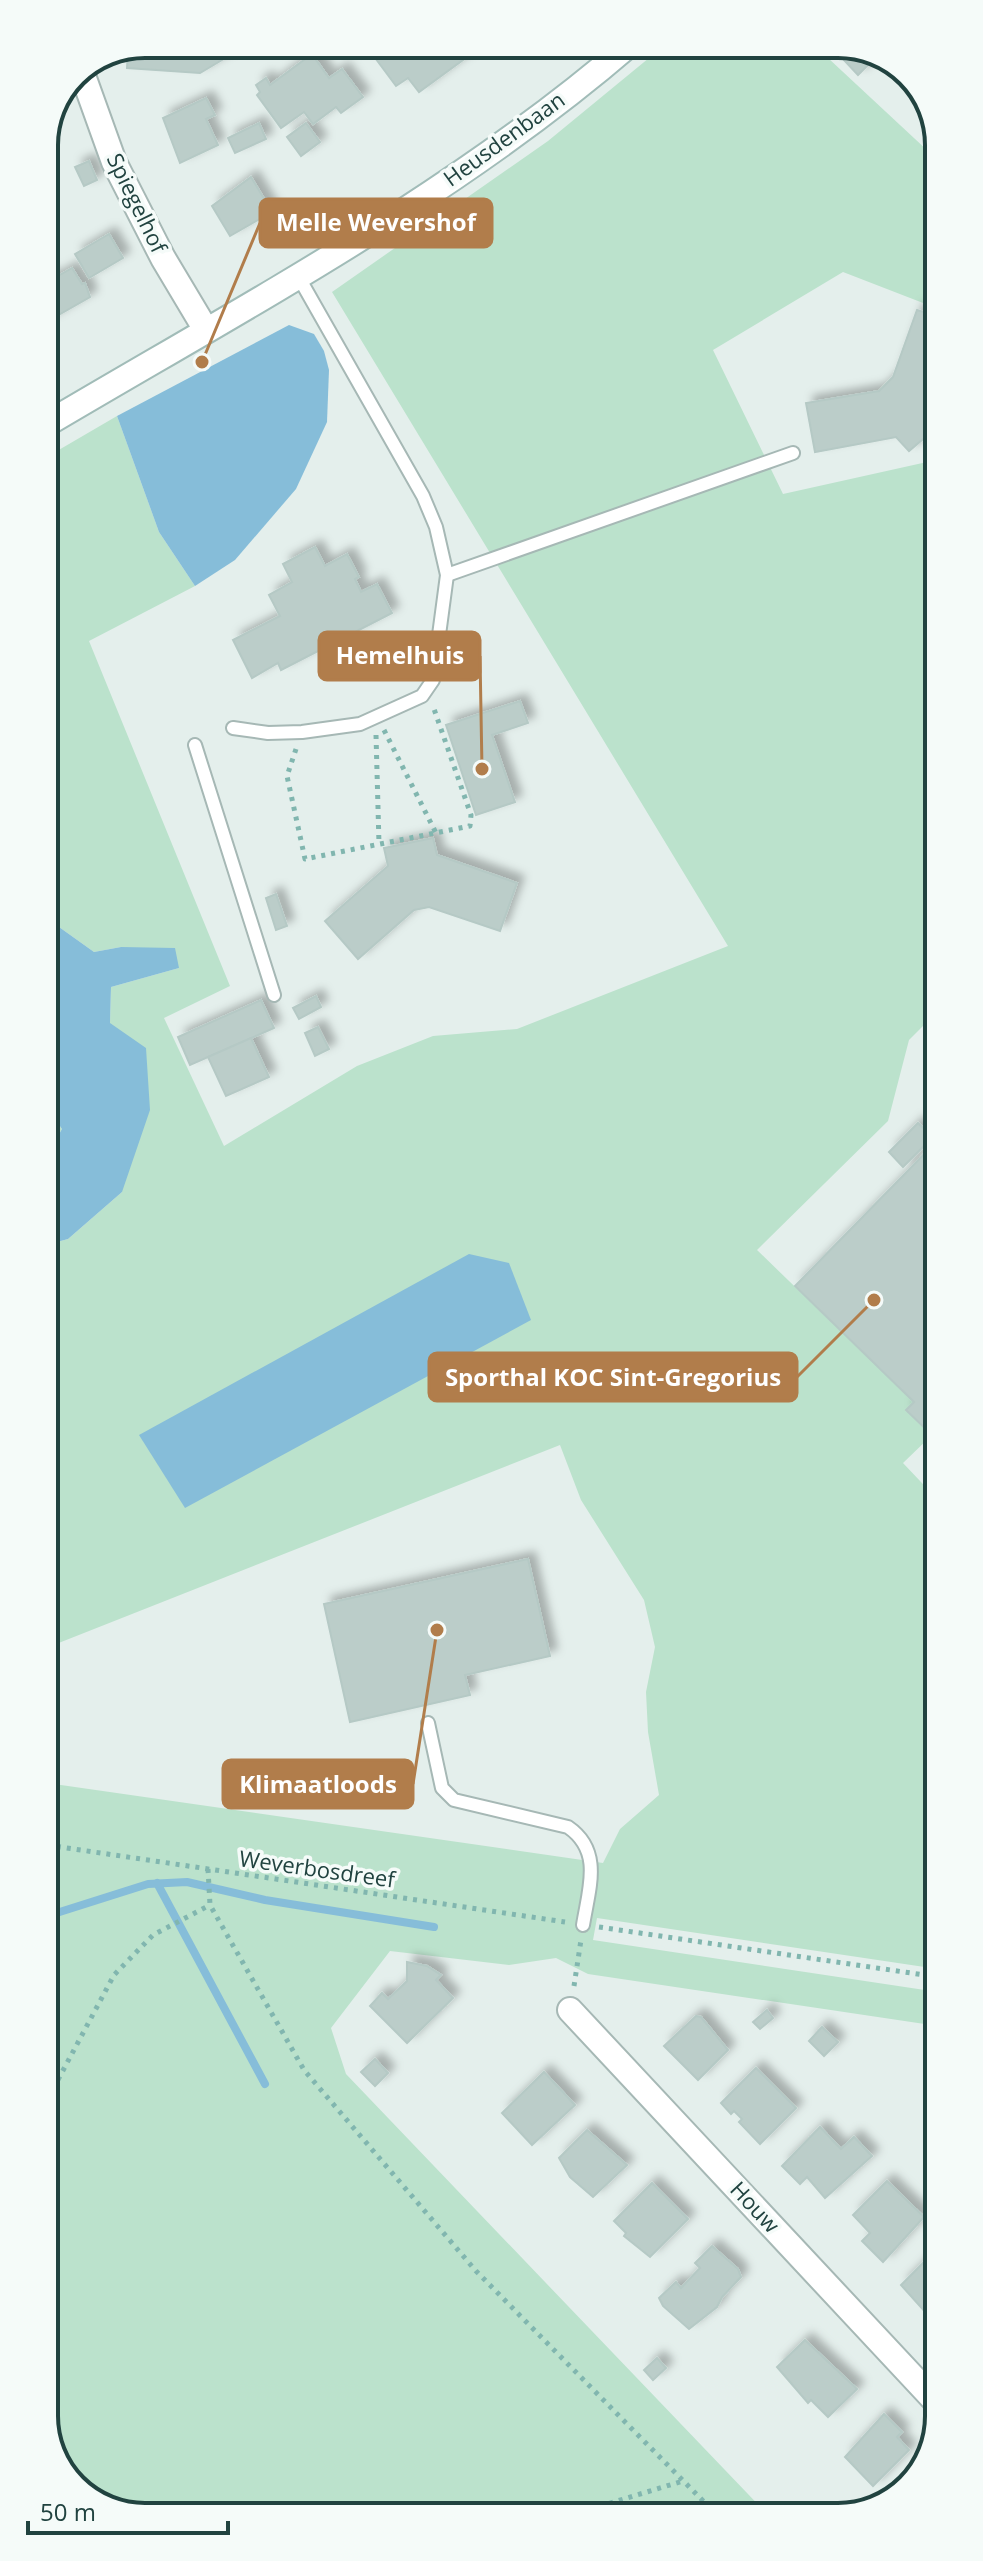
<svg xmlns="http://www.w3.org/2000/svg" width="983" height="2561" viewBox="0 0 983 2561" font-family="'Open Sans',sans-serif">
<style>
.green{fill:#bbe2cc}
.water{fill:#86bdd9}
.lines{fill:none;stroke-linecap:round;stroke-linejoin:round}
.stream{stroke:#86bdd9;stroke-width:8}
.building{fill:#bbcdc9;stroke:#b5c9c5;stroke-width:2;filter:url(#shadow)}
.lane-casing{stroke:#a6b8b5;stroke-width:16}
.street-casing{stroke:#a6b8b5;stroke-width:28}
.secondary-casing{stroke:#a1bcb8;stroke-width:28}
.path{stroke:#81b6af;stroke-width:5;stroke-dasharray:4 6;stroke-linecap:butt}
.lane{stroke:#fff;stroke-width:12}
.street{stroke:#fff;stroke-width:24}
.secondary{stroke:#fff;stroke-width:24}
.labels{text-anchor:middle;stroke-width:7;stroke-linejoin:round;paint-order:stroke}
.street-label{font-size:22px;fill:#214340;stroke:#f5fbf9}
.rim{fill:none;stroke:#214340;stroke-width:4}
.leader{fill:none;stroke:#b17d4b;stroke-width:3}
.callout-dot{fill:#b17d4b;stroke:#f5fbf9;stroke-width:3}
.callout{fill:#b17d4b;stroke:#b17d4b;stroke-width:3}
.callout-label{font-size:24px;text-anchor:middle;font-weight:bold;fill:#fff}
</style>
<defs>
<filter id="shadow"><feDropShadow dx="7" dy="-7" stdDeviation="4" flood-color="#0004"/></filter>
</defs>
<rect width="100%" height="100%" fill="#e4efec"/>
<g class="green">
<path d="M666 44H813L929 152 935 147 936 308 843 272 713 350 783 494 936 460 937 1012 909 1040 888 1121 757 1250 914 1402 906 1410 932 1435 903 1463 938 1500V1969L597 1918 593 1940 938 1992V2026L588 1974 556 1958 509 1965 390 1951 331 2028 346 2074 767 2514 138 2517 83 2496 48 2443 47 1783 603 1863 620 1829 659 1795 648 1732 646 1692 655 1647 644 1600 581 1500 560 1445 46 1648V1245L68 1239 122 1192 110 1023 111 987 179 968 121 947 94 952 45 917V458L117 416 159 532 195 586 89 641 230 986 164 1018 224 1146 357 1066 433 1036 517 1029 728 946 332 292 548 141Z"/>
<path d="M46 1106 62 1129 46 1157Z"/>
</g>
<g class="water">
<path d="M289 325 314 334 324 351 329 370 327 422 296 489 235 560 195 586 159 532 117 416Z"/>
<path d="M45 917 94 952 121 947 175 948 179 968 111 987 110 1023 146 1048 150 1110 122 1192 68 1239 46 1245V1157L62 1129 46 1106Z"/>
<path d="M469 1254 509 1263 531 1320 185 1508 139 1435Z"/>
</g>
<g class="lines">
<g class="stream">
<path d="M157 1883 265 2084"/>
<path d="M47 1916 148 1884 187 1882 265 1900 434 1927"/>
</g>
</g>
<g class="building">
<path d="M145 44H219L227 57 200 73 127 68 128 51Z"/>
<path d="M379 44H388L398 57 415 44H474L478 49 419 92 408 78 396 86 370 51Z"/>
<path d="M829 44H845L876 57 858 75Z"/>
<path d="M312 54 329 78 342 69 363 97 341 113 336 107 313 124 304 112 281 128 257 95 260 92 256 85 266 78 270 85Z"/>
<path d="M206 98 215 115 206 119 218 145 180 163 163 118Z"/>
<path d="M259 123 266 139 235 153 228 138Z"/>
<path d="M306 123 320 142 301 156 287 137Z"/>
<path d="M89 161 97 180 84 186 75 167Z"/>
<path d="M251 177 272 212 230 236 212 206Z"/>
<path d="M109 234 123 258 89 278 75 254Z"/>
<path d="M72 268 82 284 85 283 90 297 48 321 44 315V271L49 281Z"/>
<path d="M917 310 936 316V428L909 451 896 437 815 452 806 403 879 391 893 377Z"/>
<path d="M315 547 325 566 347 554 359 577 355 579 361 592 377 584 392 613 281 670 278 663 252 678 233 640 280 616 269 595 292 582 283 564Z"/>
<path d="M520 701 528 723 492 735 515 802 476 815 446 725Z"/>
<path d="M433 838 437 855 517 883 500 931 429 907 414 910 358 959 325 921 388 866 384 848Z"/>
<path d="M276 894 287 926 276 930 266 898Z"/>
<path d="M316 996 321 1007 299 1019 293 1008Z"/>
<path d="M261 1000 274 1028 190 1065 178 1037Z"/>
<path d="M318 1027 329 1049 315 1056 305 1033Z"/>
<path d="M251 1038 269 1077 226 1096 208 1057Z"/>
<path d="M918 1123 933 1137 903 1167 889 1152Z"/>
<path d="M936 1142 937 1429 932 1435 906 1410 914 1402 795 1286Z"/>
<path d="M528 1559 550 1656 465 1675 470 1695 350 1722 324 1604Z"/>
<path d="M407 1962 427 1966 441 1975 436 1980 453 1998 407 2043 370 2006 382 1993 388 1999 407 1981Z"/>
<path d="M767 2010 773 2018 760 2029 753 2022Z"/>
<path d="M696 2016 701 2017 728 2050 698 2080 664 2046Z"/>
<path d="M822 2027 838 2042 824 2056 809 2041Z"/>
<path d="M375 2059 388 2073 375 2086 361 2072Z"/>
<path d="M756 2068 796 2108 760 2144 739 2122 742 2119 734 2111 731 2114 721 2103Z"/>
<path d="M544 2072 575 2105 532 2145 502 2113Z"/>
<path d="M820 2127 841 2149 854 2137 872 2156 825 2198 807 2177 800 2184 782 2166Z"/>
<path d="M587 2130 627 2165 593 2197 570 2177 559 2158Z"/>
<path d="M887 2181 924 2217 883 2262 862 2241 870 2233 853 2215Z"/>
<path d="M652 2183 688 2219 650 2257 624 2236 626 2233 614 2221Z"/>
<path d="M712 2246 738 2269 741 2277 722 2297 717 2307 689 2329 663 2306 659 2298 676 2282 681 2288 700 2268 695 2263Z"/>
<path d="M935 2251 939 2255V2321L936 2324 901 2285Z"/>
<path d="M805 2340 857 2389 828 2417 811 2400 808 2403 777 2367Z"/>
<path d="M657 2358 666 2368 653 2380 644 2370Z"/>
<path d="M884 2414 902 2432 897 2437 909 2450 873 2486 845 2457Z"/>
</g>
<g class="lines">
<defs>
<g id="lane">
<path d="M447 575 793 453"/>
<path d="M233 728 268 733 302 732 360 724 422 696 433 680 447 575 436 527 423 496 298 276"/>
<path d="M195 745 274 995"/>
<path d="M428 1723 442 1788 454 1800 568 1827C603 1851 589 1888 583 1925"/>
</g>
<g id="street">
<path d="M81 70 114 162 163 258 206 330"/>
<path d="M570 2010 939 2405"/>
</g>
<path id="secondary" d="M45 425C244 307 454 196 630 44"/>
</defs>
<use href="#lane" class="lane-casing"/>
<use href="#street" class="street-casing"/>
<use href="#secondary" class="secondary-casing"/>
<g class="path">
<path d="M384 730 436 833"/>
<path d="M376 735 379 844"/>
<path d="M296 749 287 776 305 859 470 826 471 815 434 709"/>
<path d="M47 1845 565 1922"/>
<path d="M208 1869 210 1905 304 2070 476 2271 716 2514"/>
<path d="M599 1927 938 1977"/>
<path d="M574 1986 581 1940"/>
<path d="M47 2128 52 2091 114 1975 153 1935 210 1905"/>
<path d="M571 2515 683 2481"/>
</g>
<use href="#lane" class="lane"/>
<use href="#street" class="street"/>
<use href="#secondary" class="secondary"/>
</g>
<g class="labels">
<g class="street-label">
<text transform="translate(504 139) rotate(-36)" y="8">Heusdenbaan</text>
<text transform="translate(137 203) rotate(64)" y="8">Spiegelhof</text>
<text transform="translate(317 1869) rotate(8)" y="8">Weverbosdreef</text>
<text transform="translate(755 2207) rotate(47)" y="8">Houw</text>
</g>
</g>
<path d="M0 0H983V2561H0ZM145 58H838A87 87 0 0 1 925 145V2416A87 87 0 0 1 838 2503H145A87 87 0 0 1 58 2416V145A87 87 0 0 1 145 58Z" fill="#f5fbf9" fill-rule="evenodd"/>
<path class="rim" d="M145 58H838A87 87 0 0 1 925 145V2416A87 87 0 0 1 838 2503H145A87 87 0 0 1 58 2416V145A87 87 0 0 1 145 58Z"/>
<path class="leader" d="M202 362L260 223M482 769L480 656M874 1300L797 1377M437 1630L413 1784"/>
<g class="callout-dot">
<circle cx="202" cy="362" r="8"/>
<circle cx="482" cy="769" r="8"/>
<circle cx="874" cy="1300" r="8"/>
<circle cx="437" cy="1630" r="8"/>
</g>
<g class="callout">
<rect x="260" y="199" width="232" height="48" rx="8"/>
<rect x="319" y="632" width="161" height="48" rx="8"/>
<rect x="429" y="1353" width="368" height="48" rx="8"/>
<rect x="223" y="1760" width="190" height="48" rx="8"/>
</g>
<g class="callout-label">
<text x="376" y="231">Melle Wevershof</text>
<text x="400" y="664">Hemelhuis</text>
<text x="613" y="1386">Sporthal KOC Sint-Gregorius</text>
<text x="318" y="1793">Klimaatloods</text>
</g>
<path d="M28 2521v12h200v-12" fill="none" stroke="#214340" stroke-width="4"/>
<text x="40" y="2521" font-size="24" fill="#214340" stroke="#f5fbf9" stroke-width="6" paint-order="stroke">50 m</text>
</svg>
